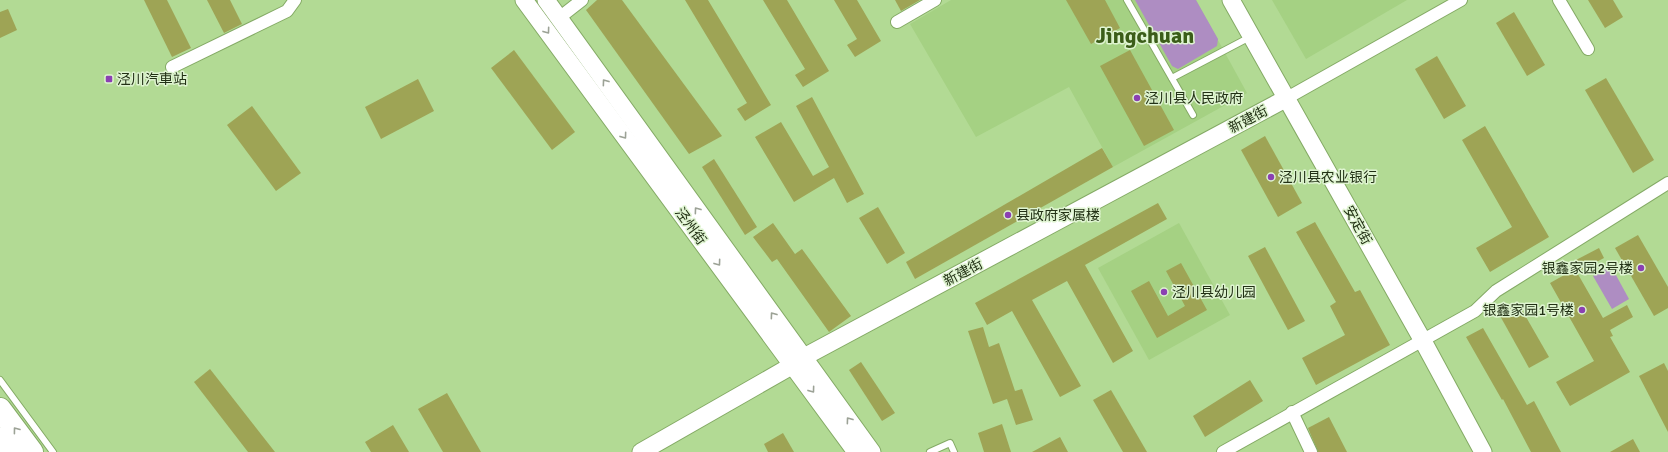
<svg xmlns="http://www.w3.org/2000/svg" width="1668" height="452" viewBox="0 0 1668 452" font-family="Signika,'Noto Sans SC',sans-serif">
<style>
.built{fill:#a5d183}
.green{fill:#ae8dc2}
.building{fill:#9ea455}
.lines{fill:none;stroke-linecap:round;stroke-linejoin:round}
.lane-casing{stroke:#84aa65;stroke-width:8}
.street-casing{stroke:#84aa65;stroke-width:14}
.secondary-casing{stroke:#84aa65;stroke-width:19}
.highway-casing{stroke:#84aa65;stroke-width:24}
.lane{stroke:#fff;stroke-width:6}
.street{stroke:#fff;stroke-width:12}
.secondary{stroke:#fff;stroke-width:17}
.highway{stroke:#fff;stroke-width:22}
.oneway{stroke:#9ca296}
.poi-dot{fill:#8b40b2;stroke:#dff4d1;stroke-width:1.5}
.labels{text-anchor:middle;stroke-width:3;stroke-linejoin:round;paint-order:stroke}
.poi-label{font-size:14px;fill:#223115;stroke:#dff4d1;text-anchor:start}
.street-label{font-size:14px;fill:#223115;stroke:#dff4d1}
.town-label{font-size:22px;font-weight:bold;fill:#3b5d19;stroke:#dff4d1}
</style>
<rect width="100%" height="100%" fill="#b2da94"/>
<g class="built">
<path d="M951 0H1196L1247 93 1113 167 1069 87 976 137 910 24Z"/>
<path d="M1272 0H1407L1306 59Z"/>
<path d="M1179 223 1230 315 1149 360 1098 268Z"/>
</g>
<g class="green">
<path d="M1135 0H1196L1218 39 1217 46 1178 69 1172 66Z"/>
<path d="M1611 266 1629 299 1612 309 1593 276Z"/>
</g>
<g class="building">
<path d="M144 0H167L191 48 172 57Z"/>
<path d="M207 0H230L242 24 224 33Z"/>
<path d="M597 0H622L722 136 689 154 586 10Z"/>
<path d="M685 0H708L771 105 745 121 737 109 747 103Z"/>
<path d="M763 0H787L829 71 803 87 795 75 805 69Z"/>
<path d="M834 0H857L881 41 855 57 847 45 857 39Z"/>
<path d="M895 0H920L901 11Z"/>
<path d="M1066 0H1105L1120 28 1091 44Z"/>
<path d="M1588 0H1613L1623 17 1605 28Z"/>
<path d="M8 9 17 30 0 38V12Z"/>
<path d="M1514 12 1545 65 1527 76 1496 23Z"/>
<path d="M514 50 575 132 552 150 491 68Z"/>
<path d="M1130 50 1174 130 1144 146 1100 66Z"/>
<path d="M1437 56 1466 106 1444 119 1415 69Z"/>
<path d="M1606 78 1654 160 1633 173 1585 90Z"/>
<path d="M418 79 434 111 381 139 365 107Z"/>
<path d="M812 97 864 194 847 203 834 178 794 202 755 137 781 122 813 176 829 167 796 106Z"/>
<path d="M252 106 301 173 276 191 227 125Z"/>
<path d="M1485 126 1549 237 1490 272 1476 248 1512 227 1462 140Z"/>
<path d="M1265 136 1302 203 1278 217 1241 150Z"/>
<path d="M1102 148 1113 167 915 279 906 262Z"/>
<path d="M714 159 757 227 745 235 702 167Z"/>
<path d="M1158 203 1167 219 1085 265 1133 351 1113 363 1067 281 1032 300 1081 386 1060 397 1012 311 987 325 975 303Z"/>
<path d="M878 207 905 253 887 264 859 218Z"/>
<path d="M1315 222 1355 292 1360 290 1390 345 1316 385 1302 358 1345 335 1330 306 1336 302 1296 232Z"/>
<path d="M773 223 795 254 802 249 851 316 829 332 777 259 772 262 753 237Z"/>
<path d="M1638 235 1668 287V308L1654 316 1615 248Z"/>
<path d="M1265 247 1305 321 1288 330 1248 256Z"/>
<path d="M1599 248 1604 258 1581 270 1576 260Z"/>
<path d="M1181 263 1207 310 1157 338 1131 291 1149 281 1168 316 1185 306 1166 271Z"/>
<path d="M1575 269 1603 318 1627 305 1633 317 1610 330 1613 336 1610 337 1630 372 1570 406 1556 382 1594 361 1550 283Z"/>
<path d="M1518 303 1549 357 1529 368 1499 314Z"/>
<path d="M983 327 989 347 999 343 1015 391 1022 389 1033 420 1016 425 1007 399 993 404 968 331Z"/>
<path d="M1483 328 1527 405 1534 401 1561 452H1531L1503 399 1502 400 1466 337Z"/>
<path d="M861 362 895 413 882 421 849 370Z"/>
<path d="M1664 363 1668 371V432L1639 376Z"/>
<path d="M210 369 275 452H248L194 382Z"/>
<path d="M1250 380 1263 401 1205 437 1193 416Z"/>
<path d="M1111 390 1147 452H1123L1093 400Z"/>
<path d="M447 393 481 452H443L418 409Z"/>
<path d="M1329 417 1347 452H1318L1308 428Z"/>
<path d="M1002 424 1011 452H984L978 433Z"/>
<path d="M393 425 409 452H371L365 442Z"/>
<path d="M783 433 794 452H768L764 444Z"/>
<path d="M1060 437 1068 452H1032Z"/>
<path d="M1633 439 1640 452H1610Z"/>
</g>
<g class="lines">
<defs>
<g id="lane">
<path d="M1127 0 1193 115"/>
<path d="M1172 78 1250 37"/>
<path d="M0 380 53 452"/>
<path d="M930 452 950 443 954 452"/>
</g>
<g id="street">
<path d="M1559 0 1588 49"/>
<path d="M559 18 582 0"/>
<path d="M897 22 935 0"/>
<path d="M172 67 287 11 295 0"/>
<path d="M1287 98 1461 0"/>
<path d="M1292 412 1311 452"/>
<path d="M1223 452 1475 311 1496 291 1668 183"/>
</g>
<g id="secondary">
<path d="M524 0 856 452"/>
<path d="M546 0 872 452"/>
<path d="M1231 0 1423 341 1483 452"/>
<path d="M641 452 793 365 804 357 1287 98"/>
</g>
<g id="highway">
<path d="M0 409 32 452"/>
<path d="M0 439 10 452"/>
</g>
</defs>
<use href="#lane" class="lane-casing"/>
<use href="#street" class="street-casing"/>
<use href="#secondary" class="secondary-casing"/>
<use href="#highway" class="highway-casing"/>
<use href="#lane" class="lane"/>
<use href="#street" class="street"/>
<use href="#secondary" class="secondary"/>
<use href="#highway" class="highway"/>
</g>
<defs><path id="oneway-chevron" d="M-2-3.5L2.5 0L-2 3.5" fill="none" stroke-width="1.6" stroke-linecap="round" stroke-linejoin="round"/></defs>
<g class="oneway">
<use href="#oneway-chevron" transform="translate(547 31) rotate(54)"/>
<use href="#oneway-chevron" transform="translate(605 82) rotate(-126)"/>
<use href="#oneway-chevron" transform="translate(624 136) rotate(54)"/>
<use href="#oneway-chevron" transform="translate(697 210) rotate(-126)"/>
<use href="#oneway-chevron" transform="translate(718 263) rotate(54)"/>
<use href="#oneway-chevron" transform="translate(773 315) rotate(-126)"/>
<use href="#oneway-chevron" transform="translate(812 390) rotate(54)"/>
<use href="#oneway-chevron" transform="translate(849 420) rotate(-126)"/>
<use href="#oneway-chevron" transform="translate(16 430) rotate(-127)"/>
</g>
<g class="poi-dot">
<rect x="105" y="75" width="8" height="8" rx="2"/>
<circle cx="1137" cy="98" r="4"/>
<circle cx="1271" cy="177" r="4"/>
<circle cx="1008" cy="215" r="4"/>
<circle cx="1641" cy="268" r="4"/>
<circle cx="1164" cy="292" r="4"/>
<circle cx="1582" cy="310" r="4"/>
</g>
<g class="labels">
<g class="poi-label">
<text x="117" y="84">泾川汽車站</text>
<text x="1145" y="103">泾川县人民政府</text>
<text x="1279" y="182">泾川县农业银行</text>
<text x="1016" y="220">县政府家属楼</text>
<text x="1633" y="273" text-anchor="end">银鑫家园2号楼</text>
<text x="1172" y="297">泾川县幼儿园</text>
<text x="1574" y="315" text-anchor="end">银鑫家园1号楼</text>
</g>
<g class="street-label">
<text transform="translate(1248 119) rotate(-28)" y="5">新建街</text>
<text transform="translate(1358 225) rotate(61)" y="5">安定街</text>
<text transform="translate(691 226) rotate(54)" y="5">泾州街</text>
<text transform="translate(963 272) rotate(-28)" y="5">新建街</text>
</g>
<g class="town-label">
<text x="1145" y="43">Jingchuan</text>
</g>
</g>
</svg>
